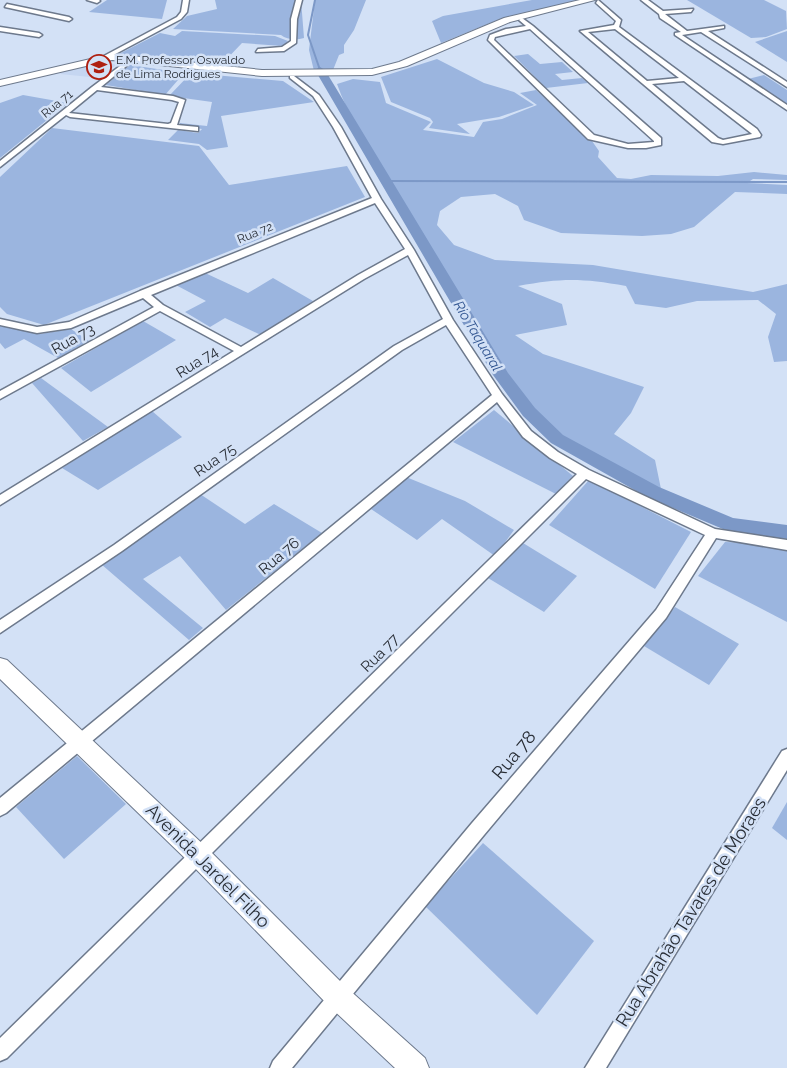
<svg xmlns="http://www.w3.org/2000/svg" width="787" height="1068" viewBox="0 0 787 1068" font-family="Raleway,sans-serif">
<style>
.built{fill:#c5d6f1}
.green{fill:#9bb5df}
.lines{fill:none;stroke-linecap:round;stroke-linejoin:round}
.stream{stroke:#7c98c7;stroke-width:2}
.river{fill:#7c98c7;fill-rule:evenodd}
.street-casing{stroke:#6d798c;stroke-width:3}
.secondary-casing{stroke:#6d798c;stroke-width:2}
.primary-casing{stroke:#6d798c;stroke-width:2}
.street{fill:#fff;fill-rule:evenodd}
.secondary{fill:#fff;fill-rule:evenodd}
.primary{fill:#fff;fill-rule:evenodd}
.labels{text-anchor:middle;stroke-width:5;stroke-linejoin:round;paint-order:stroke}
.far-poi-label{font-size:12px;fill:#282d35;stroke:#d3e1f6;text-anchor:start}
.far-street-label{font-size:12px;fill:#282d35;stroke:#d3e1f6}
.far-water-label{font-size:14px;font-style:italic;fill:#305490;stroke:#d3e1f6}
.street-label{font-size:15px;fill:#282d35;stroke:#d3e1f6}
.near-street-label{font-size:18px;fill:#282d35;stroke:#d3e1f6}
</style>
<rect width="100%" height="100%" fill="#d3e1f6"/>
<path class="built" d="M100 63 117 64 100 78 60 74 66 70Z"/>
<g class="green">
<path d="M107 0H167L162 19 89 12Z"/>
<path d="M215 0H301L304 38C297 40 287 40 281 35L173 29 187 16 217 9Z"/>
<path d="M315 0H366L354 30 344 45V53L339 55 333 70 314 71 309 50Z"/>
<path d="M532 0H578L500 19 441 43 432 21 443 16Z"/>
<path d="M687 0H764L786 11 787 29 766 37 751 38Z"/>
<path d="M182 31 275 36 288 41 283 46 242 43 221 65 119 54 160 33 175 36Z"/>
<path d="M787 31V62L755 42Z"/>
<path d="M528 54 540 64 562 62 573 72 555 74 562 80 582 78 588 83 546 88 514 56Z"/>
<path d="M437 59 484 83 514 92 534 105 499 117 457 124 470 134 429 128 433 122 430 118 391 102 381 77Z"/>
<path d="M130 65 184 73 165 95 106 85Z"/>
<path d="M191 73 283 81 314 102 221 116 228 147 207 150 199 144 168 140 178 130 198 133 202 129 180 126V123L207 126 212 102 169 96Z"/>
<path d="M764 75 787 90V106L748 79Z"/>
<path d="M353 79 380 82 386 103 431 122 423 130 474 137 483 122 502 119 537 105 520 93 536 90 592 141 599 151 598 157 617 178 631 179 651 175 718 176 754 172 787 175V180L753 179 747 183 787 185V194L735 192 694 227 671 234 642 236 561 233 524 220 518 206 495 194 461 197 440 211 437 225 454 245 495 260 593 265 753 292 787 284V361L774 362 768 337 776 314 758 300 697 301 666 308 635 304 626 286C582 278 561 278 518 286L562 304 567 325 515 335 543 354 644 387 631 413 614 434 655 460 661 489 622 471 561 437 529 410 378 172C365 141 348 115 337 84Z"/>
<path d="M23 95 68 103 0 158V103Z"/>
<path d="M52 128 199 146 229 185 347 166 365 197 44 325 7 314 0 307V177Z"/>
<path d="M203 272 248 293 273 278 313 301 261 335 225 318 210 327 185 312 206 301 172 283Z"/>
<path d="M143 321 176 340 91 392 61 368Z"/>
<path d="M0 326 40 334 71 329 89 341 58 358 24 339 5 349 0 343Z"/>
<path d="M41 378 108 427 83 441 32 383Z"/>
<path d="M494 410 573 476 556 494 453 442Z"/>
<path d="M152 411 182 437 98 490 62 468Z"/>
<path d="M406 477 465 501 514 530 495 556 442 519 417 540 371 509Z"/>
<path d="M589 480 691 532 655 589 549 525Z"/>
<path d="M200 494 245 524 274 504 322 533 226 610 180 556 143 579 203 628 189 640 101 564Z"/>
<path d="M725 542 787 544V622L698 576Z"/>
<path d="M523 543 577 576 544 612 488 578Z"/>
<path d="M675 607 739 644 709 685 644 646Z"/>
<path d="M77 756 126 804 64 859 16 807Z"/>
<path d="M787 802V840L772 828Z"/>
<path d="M483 843 594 941 537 1015 425 906Z"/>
</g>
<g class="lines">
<g class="stream">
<path d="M315 0 308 35 320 70"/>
<path d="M385 181 787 182"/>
</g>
<path class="river" d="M320 67 325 70 508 373 535 408 563 435 659 487 733 518 787 525V539L730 532 647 497 551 443 523 416 493 375 315 70Z"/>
<defs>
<g id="street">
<path d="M87 0H99L100 1 97 3Z"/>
<path d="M183 0H189L187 12 181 19 106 59H102V57L177 17 181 12Z"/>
<path d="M296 0H302L297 19 296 43 284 51 256 52 258 49 282 47 291 41V19Z"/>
<path d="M598 0 621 20 619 27 757 129 761 135 760 137 723 144 712 142 580 31 614 25 616 21 596 3ZM615 29 679 78 647 81 588 32ZM684 81 751 133 752 134 723 140 718 138 652 84Z"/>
<path d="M641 0H648L663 11 693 9 691 12 665 14 687 31 724 26V28L708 31 787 82V87L701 32 682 35 787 105V110L675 35V33L681 32 660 18 659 14Z"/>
<path d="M7 4 69 17 72 19 69 21 5 7Z"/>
<path d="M522 18 533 26 661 138V145L646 148H628L588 139 488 40 490 35 506 29 526 26 519 20ZM530 29 654 141V142L628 144 594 135 494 40 495 37Z"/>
<path d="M0 27 39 33 42 35 39 37 0 31Z"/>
<path d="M128 60 130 63 101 87 173 96 185 100 177 125 198 127V131L70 117 66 115 0 167V161L92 87ZM97 90 172 100 179 102 171 123 168 124 69 113Z"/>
<path d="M290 76H294L319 95 341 127 381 199 414 250 453 320 502 394 531 431 558 452 589 470 715 529 787 540V550L716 538 666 618 484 835 292 1068H270L273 1061 472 823 656 610 705 535 586 479 7 1058 0 1061V1038L577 474 550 458 523 437 497 402 6 813 0 816V798L492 395 446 325 402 350 122 551 0 633V620L114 545 394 346 443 319 408 255 364 279 0 505V495L234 351 160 311 0 399V391L154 307 143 298 71 328 37 333 0 325V319L37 327 69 322 140 291 372 198 333 127 313 96 290 78ZM375 203 405 249 358 275 241 347 163 305 151 295Z"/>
<path d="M787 749V770L606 1068H585L782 751Z"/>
</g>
<path id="secondary" d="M0 658 7 660 207 848 346 987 425 1058 429 1068H395L328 1005 191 864 0 679Z"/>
<path id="primary" d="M580 0H595L510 22 407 66 372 75 262 76 112 60 0 86V80L112 54 262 70 372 69 399 62 504 18Z"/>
</defs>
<use href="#street" class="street-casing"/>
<use href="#secondary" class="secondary-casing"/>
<use href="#primary" class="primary-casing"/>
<use href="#street" class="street"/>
<use href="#secondary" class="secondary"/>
<use href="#primary" class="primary"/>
</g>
<defs>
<symbol id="school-ring" viewBox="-11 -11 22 22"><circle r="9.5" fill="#d3e1f6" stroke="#af2011" stroke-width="1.5"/><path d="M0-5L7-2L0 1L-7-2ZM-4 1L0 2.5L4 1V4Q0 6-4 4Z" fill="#af2011"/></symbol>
</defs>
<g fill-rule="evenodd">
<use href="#school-ring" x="85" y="53" width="28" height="28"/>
</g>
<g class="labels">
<g class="far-poi-label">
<text x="116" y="64">E.M. Professor Oswaldo<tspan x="116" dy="14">de Lima Rodrigues</tspan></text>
</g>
<g class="far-street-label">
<text transform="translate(57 104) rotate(-39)" y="4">Rua 71</text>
<text transform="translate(255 233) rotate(-22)" y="4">Rua 72</text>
</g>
<g class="far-water-label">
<text transform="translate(478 336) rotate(59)" y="5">Rio Taquaral</text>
</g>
<g class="street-label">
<text transform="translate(73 339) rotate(-29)" y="5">Rua 73</text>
<text transform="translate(197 362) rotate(-32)" y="5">Rua 74</text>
<text transform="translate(215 460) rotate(-34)" y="5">Rua 75</text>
<text transform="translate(279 556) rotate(-40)" y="5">Rua 76</text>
<text transform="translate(380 653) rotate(-45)" y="5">Rua 77</text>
</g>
<g class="near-street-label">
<text transform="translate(514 755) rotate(-50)" y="6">Rua 78</text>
<text transform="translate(208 866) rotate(45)" y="6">Avenida Jardel Filho</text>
<text transform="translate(691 912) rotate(-58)" y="6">Rua Abrahão Tavares de Moraes</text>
</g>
</g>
</svg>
